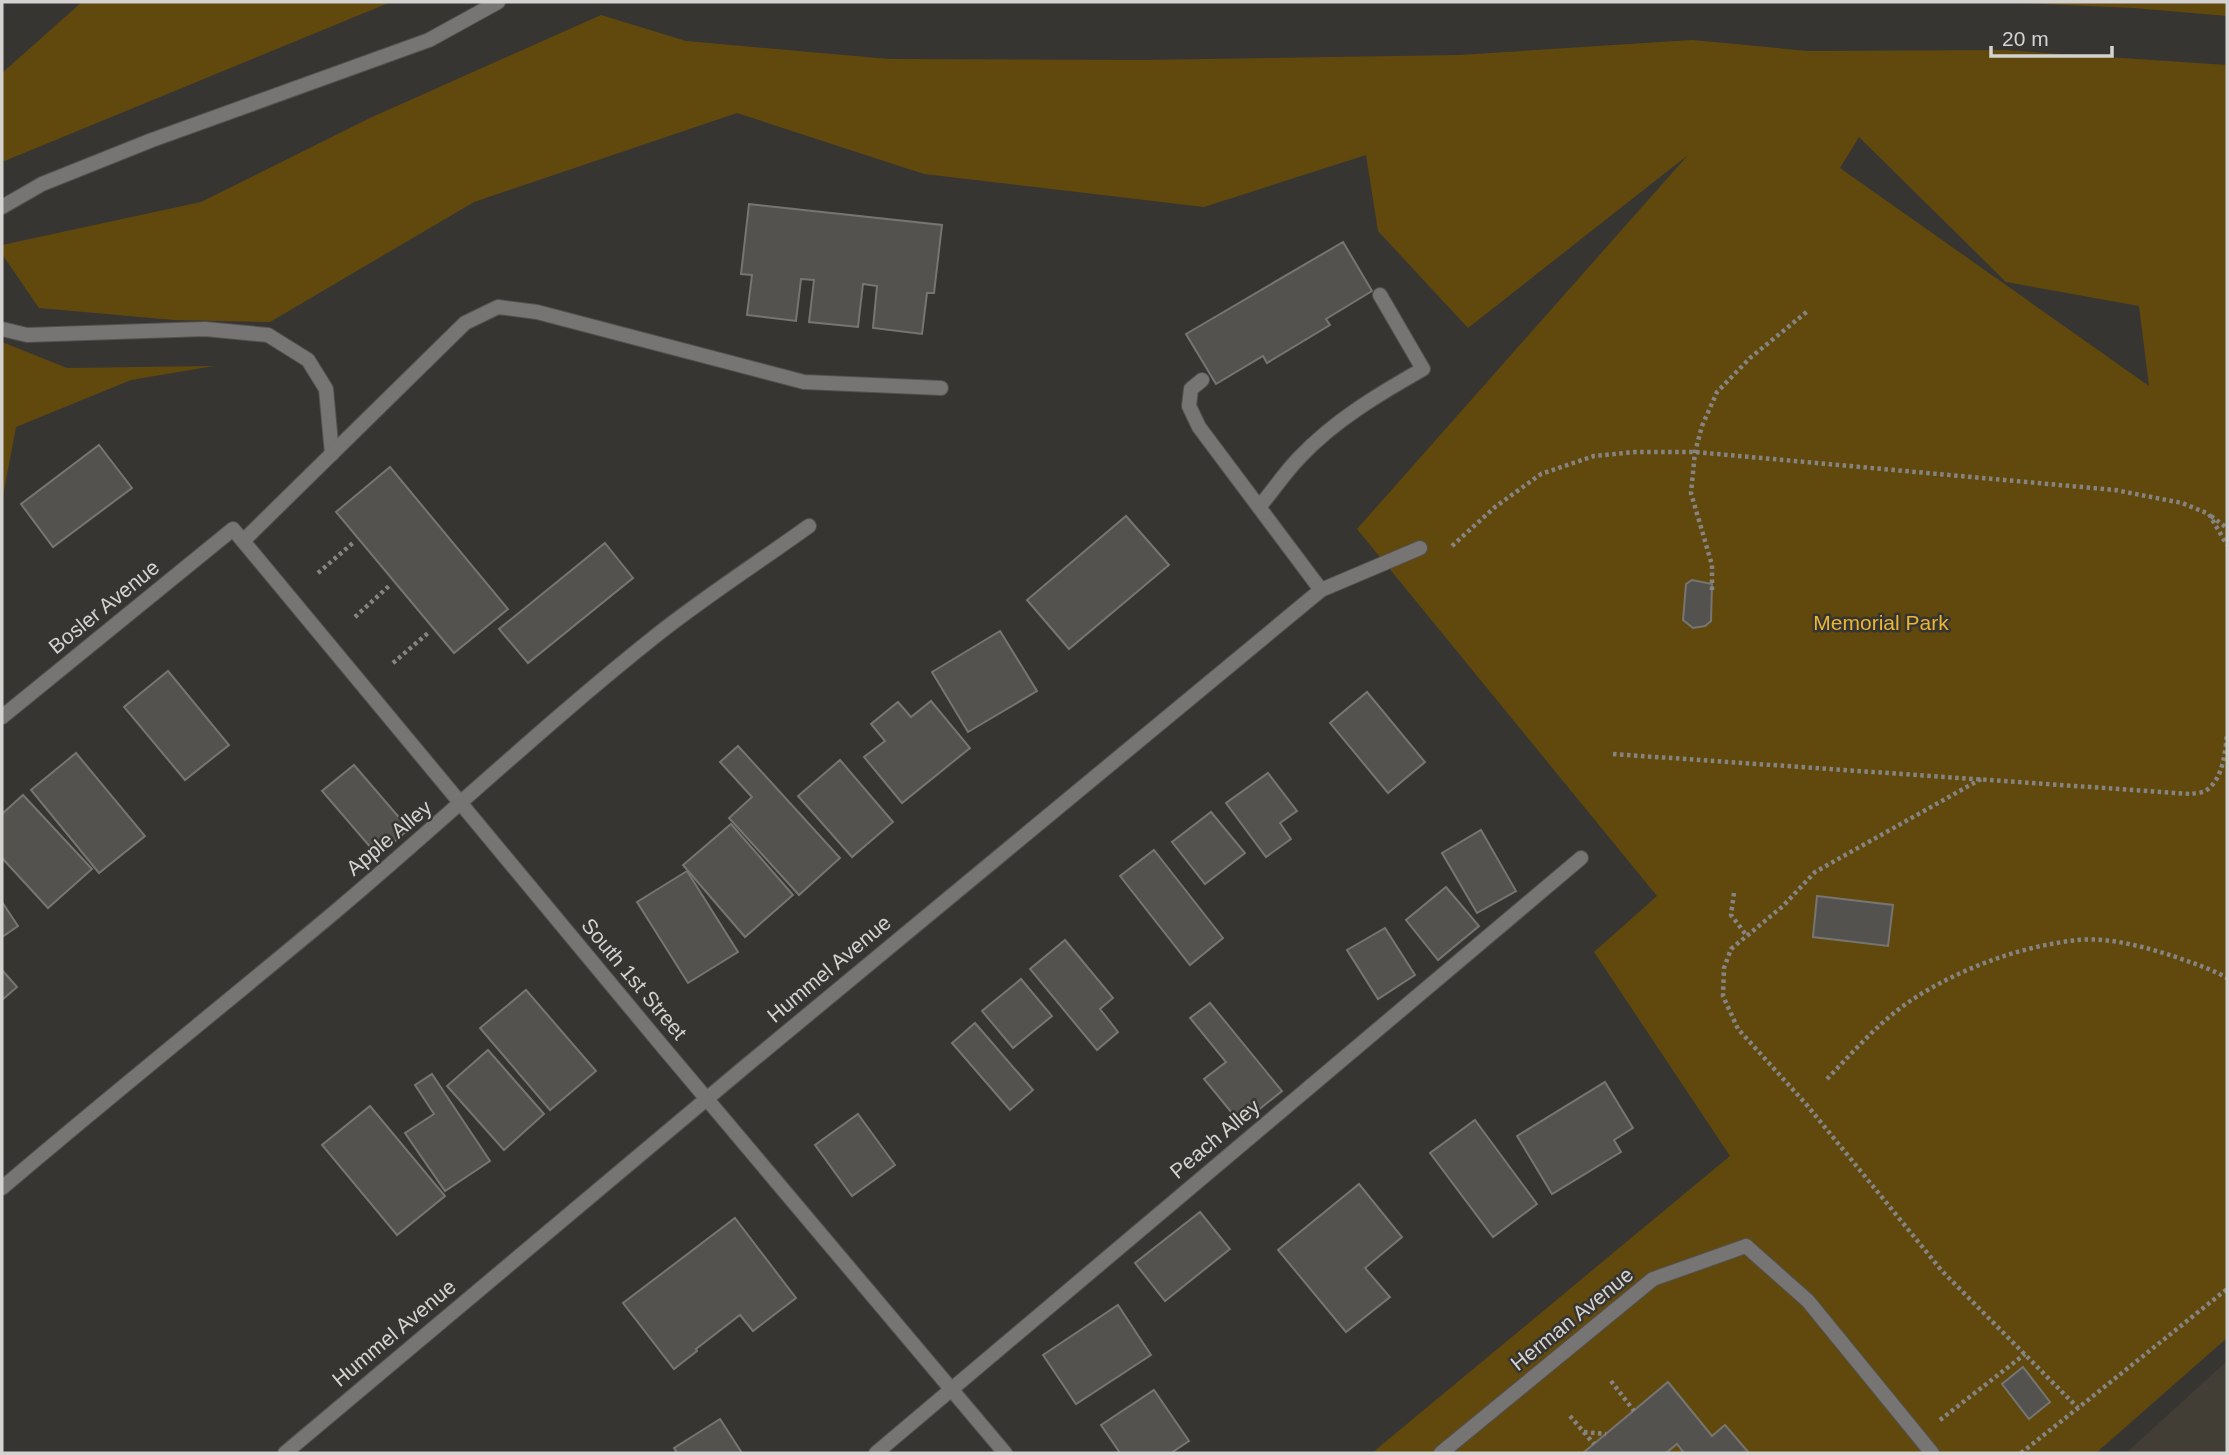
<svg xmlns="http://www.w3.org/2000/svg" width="2229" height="1455" viewBox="0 0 2229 1455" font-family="Arial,sans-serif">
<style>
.built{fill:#423e35}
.green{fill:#61490e;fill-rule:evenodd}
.building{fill:#54524f;stroke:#777571;stroke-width:2}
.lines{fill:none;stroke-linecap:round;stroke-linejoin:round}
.service-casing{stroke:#53514f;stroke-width:16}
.minor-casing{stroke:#53514f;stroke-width:16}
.path{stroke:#858481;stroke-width:4.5;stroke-dasharray:3.5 3.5;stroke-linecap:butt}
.service{stroke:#767573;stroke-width:14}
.minor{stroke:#767573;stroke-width:14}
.labels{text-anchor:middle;stroke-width:5;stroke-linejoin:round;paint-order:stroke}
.street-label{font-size:21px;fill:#d4d3d1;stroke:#373532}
.park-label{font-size:21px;fill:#ecb632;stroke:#373532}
</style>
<rect width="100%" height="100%" fill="#373532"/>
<path class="built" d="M2227 1361V1453H2126Z"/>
<g class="green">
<path d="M82 2H391L2 162V73Z"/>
<path d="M1999 2H2227V16L2134 8Z"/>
<path d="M601 15 686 41 889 59 1142 60 1459 55 1692 40 1808 51 2004 50 2227 65V1338L2096 1453H1372L1730 1156 1594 952 1657 896 1357 529 1688 155 1468 328 1378 231 1366 155 1204 207 924 174 737 113 474 202 270 322 174 320 39 308 2 254V245L201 202 370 118ZM1859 137 2006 282 2139 306 2149 386 1840 168Z"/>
<path d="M2 342 67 368 214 366 131 380 16 427 2 501Z"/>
</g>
<g class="building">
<path d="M749 204 942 225 934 293H927L922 334 873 328 877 286 863 284 858 327 809 322 814 280 801 279 796 321 747 315 752 275 741 274Z"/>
<path d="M1343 242 1372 291 1326 319 1330 325 1267 363 1263 356 1216 384 1186 334Z"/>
<path d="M99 445 132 488 53 547 21 504Z"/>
<path d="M390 467 508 609 454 653 336 512Z"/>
<path d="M1126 516 1169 565 1069 649 1027 600Z"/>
<path d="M605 543 633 578 528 663 499 629Z"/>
<path d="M1692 580 1712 584 1711 621 1705 626 1693 628 1683 620 1686 584Z"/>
<path d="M1000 631 1037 691 968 732 932 672Z"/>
<path d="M168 671 229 745 185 780 124 707Z"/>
<path d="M1367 692 1425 762 1388 793 1330 723Z"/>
<path d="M931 701 970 748 902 803 864 757 885 741 871 724 898 702 911 717Z"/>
<path d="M738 746 840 858 799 895 729 818 752 797 720 762Z"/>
<path d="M76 753 145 836 99 873 31 790Z"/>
<path d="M840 760 893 822 852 857 798 796Z"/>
<path d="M354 765 409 829 378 856 322 791Z"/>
<path d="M1268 773 1297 811 1280 823 1291 839 1266 857 1226 803Z"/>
<path d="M23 795 92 869 48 908 2 858V814Z"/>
<path d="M1211 812 1245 853 1205 884 1172 842Z"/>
<path d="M731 824 793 895 745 937 683 865Z"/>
<path d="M1481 830 1516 891 1477 913 1442 853Z"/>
<path d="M1154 850 1223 938 1190 965 1120 876Z"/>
<path d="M687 871 738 952 688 983 637 902Z"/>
<path d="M1446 887 1479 926 1438 960 1406 920Z"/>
<path d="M1817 896 1893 905 1888 946 1813 937Z"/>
<path d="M2 902 18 926 2 937Z"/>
<path d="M1385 928 1415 975 1378 999 1347 950Z"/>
<path d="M1065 940 1113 998 1100 1009 1118 1032 1097 1050 1030 969Z"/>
<path d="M2 970 17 987 2 1000Z"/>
<path d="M1021 979 1052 1016 1013 1048 982 1011Z"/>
<path d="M526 990 596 1071 550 1110 480 1028Z"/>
<path d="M1210 1003 1282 1091 1241 1124 1204 1079 1226 1062 1190 1018Z"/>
<path d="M975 1023 1033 1090 1010 1110 952 1043Z"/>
<path d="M488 1050 544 1114 504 1150 447 1086Z"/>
<path d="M432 1074 490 1161 445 1191 405 1133 434 1114 415 1085Z"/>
<path d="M1605 1082 1633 1128 1614 1140 1621 1152 1552 1194 1517 1136Z"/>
<path d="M370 1106 445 1196 397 1235 322 1145Z"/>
<path d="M858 1114 895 1165 852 1196 815 1145Z"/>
<path d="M1475 1120 1537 1204 1493 1237 1430 1153Z"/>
<path d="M1359 1184 1402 1237 1365 1268 1390 1297 1346 1332 1278 1250Z"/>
<path d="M1200 1212 1230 1249 1165 1301 1135 1263Z"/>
<path d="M735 1218 796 1298 753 1331 740 1315 696 1349 697 1351 674 1369 623 1303Z"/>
<path d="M1118 1305 1151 1355 1076 1404 1043 1355Z"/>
<path d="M2023 1367 2050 1402 2029 1419 2002 1384Z"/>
<path d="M1668 1382 1712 1436 1725 1425 1749 1453H1684L1677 1444 1666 1453H1583Z"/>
<path d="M1154 1390 1189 1441 1171 1453H1120L1101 1425Z"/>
<path d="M720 1419 742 1453H677L674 1448Z"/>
</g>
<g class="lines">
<defs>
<g id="service">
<path d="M2 207 42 184 152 140 429 40 498 2"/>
<path d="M2 329 27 335 205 329 268 335 308 360 326 389 332 454"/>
<path d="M1202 380 1191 389 1189 406 1199 427 1321 590"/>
<path d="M1259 507C1273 491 1285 472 1300 457 1335 420 1379 394 1423 369L1380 295"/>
<path d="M243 541 465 323 498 307 537 312 804 382 941 388"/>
<path d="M2 1188C112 1094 225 1004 336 911 444 820 547 722 658 634 706 596 759 562 809 526"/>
<path d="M1746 1246 1808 1301 1932 1453"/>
<path d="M876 1453 1581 858"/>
</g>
<g id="minor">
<path d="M2 717 233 529 663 1047 1005 1453"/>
<path d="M285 1453 741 1070 1321 590 1420 548"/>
<path d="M1441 1453 1653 1279 1746 1246"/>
</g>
</defs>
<use href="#service" class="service-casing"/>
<use href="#minor" class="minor-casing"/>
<g class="path">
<path d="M2211 516 2227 528"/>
<path d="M1452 546 1495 507 1541 474 1594 456 1635 452H1695L2115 490 2182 503 2209 514 2227 545"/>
<path d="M318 573 354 542"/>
<path d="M1712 590V565L1691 493 1695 452 1702 426 1717 392 1750 358 1809 310"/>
<path d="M355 617 389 586"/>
<path d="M393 663 428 633"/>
<path d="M1613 754 2191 794C2196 793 2204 793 2208 789 2223 777 2225 753 2227 735"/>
<path d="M1981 779 1815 872 1783 906 1731 949 1724 968 1723 996 1738 1029 1806 1104 1942 1271 2078 1408 2227 1289"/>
<path d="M1734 893 1731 915 1747 936"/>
<path d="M1827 1079C1854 1051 1880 1021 1913 999 1961 968 2021 946 2078 940 2110 937 2144 947 2173 956 2192 963 2210 968 2227 978"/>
<path d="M1611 1381 1634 1411"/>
<path d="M1570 1416 1594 1444"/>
<path d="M1940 1420 2025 1354"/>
<path d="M1584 1432 1606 1434"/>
<path d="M2021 1453 2078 1408"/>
</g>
<use href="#service" class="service"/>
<use href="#minor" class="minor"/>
</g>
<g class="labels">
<g class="street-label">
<text transform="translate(104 607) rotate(-39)" y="7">Bosler Avenue</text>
<text transform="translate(389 838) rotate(-40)" y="7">Apple Alley</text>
<text transform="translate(829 969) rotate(-40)" y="7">Hummel Avenue</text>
<text transform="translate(634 979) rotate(50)" y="7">South 1st Street</text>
<text transform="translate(1215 1139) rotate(-40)" y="7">Peach Alley</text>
<text transform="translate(1572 1319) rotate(-39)" y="7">Herman Avenue</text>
<text transform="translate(394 1333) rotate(-40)" y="7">Hummel Avenue</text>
</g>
<g class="park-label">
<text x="1881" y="630">Memorial Park</text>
</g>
</g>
<rect width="2229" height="1455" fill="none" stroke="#d4d3d1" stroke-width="7"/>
<path d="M1991 46v10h121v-10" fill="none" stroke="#d4d3d1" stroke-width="3.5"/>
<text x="2002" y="46" font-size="21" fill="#d4d3d1" stroke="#373532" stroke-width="5" paint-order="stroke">20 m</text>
</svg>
